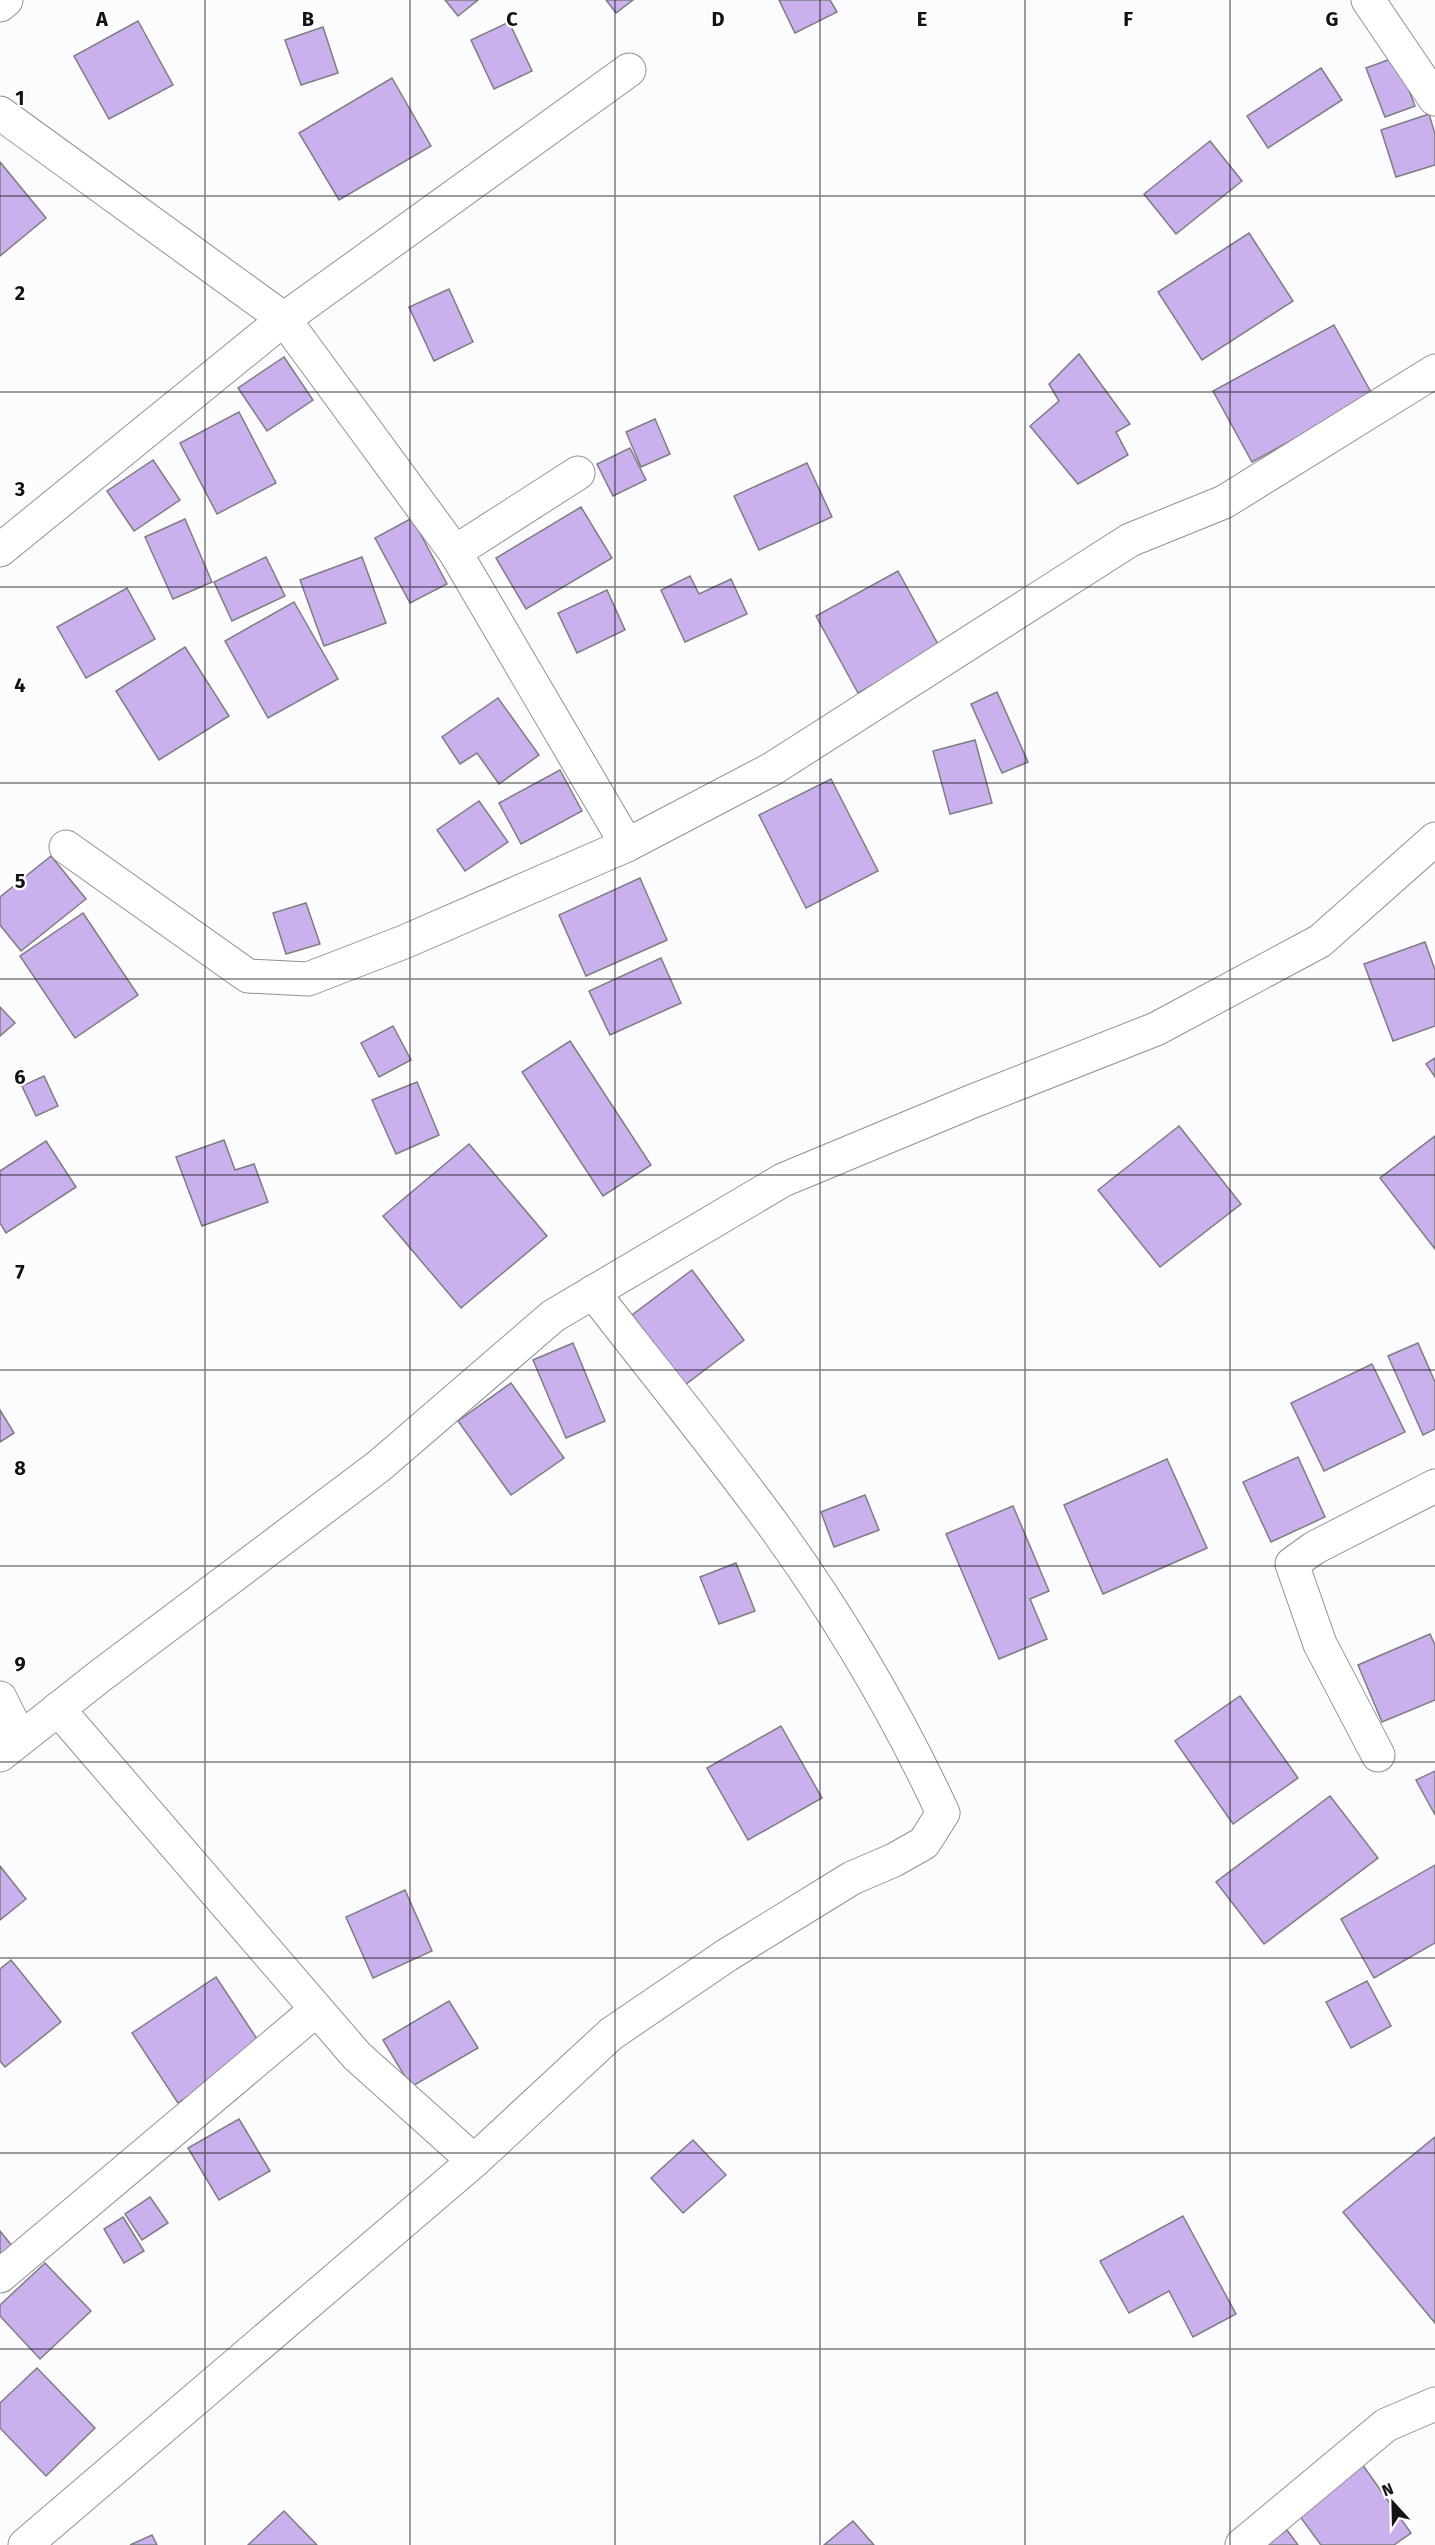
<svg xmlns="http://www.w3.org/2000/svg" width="1435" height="2545" viewBox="0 0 1435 2545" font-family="'Fira Sans',sans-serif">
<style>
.building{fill:#cbb0ee;stroke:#7e7d80;stroke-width:1.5}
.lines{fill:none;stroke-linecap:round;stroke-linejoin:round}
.minor-casing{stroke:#929194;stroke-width:35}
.major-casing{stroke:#929194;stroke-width:35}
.minor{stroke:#fff;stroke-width:33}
.major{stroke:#fff;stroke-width:33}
.grid{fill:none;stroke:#141314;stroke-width:1.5;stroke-opacity:0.55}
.grid-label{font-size:20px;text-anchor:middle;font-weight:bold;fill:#141314;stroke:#fff;stroke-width:4.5;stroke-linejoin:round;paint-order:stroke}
</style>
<rect width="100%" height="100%" fill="#fcfbfe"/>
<g class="building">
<path d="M445 0H478L458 16Z"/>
<path d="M606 0H633L616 13Z"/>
<path d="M779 0H830L837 12 795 33Z"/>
<path d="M138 21 173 85 109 119 74 56Z"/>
<path d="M509 22 532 71 494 89 471 40Z"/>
<path d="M323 27 338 73 301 85 285 40Z"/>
<path d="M1396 57 1415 106 1385 117 1366 68Z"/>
<path d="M1321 68 1342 100 1268 148 1247 116Z"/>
<path d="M392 78 431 146 339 200 299 133Z"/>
<path d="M1429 114 1435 134V165L1396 177 1381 130Z"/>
<path d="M1210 141 1242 181 1176 234 1144 194Z"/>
<path d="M0 162 46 218 0 256Z"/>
<path d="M1249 233 1293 301 1202 360 1158 292Z"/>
<path d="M449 289 473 342 434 361 409 307Z"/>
<path d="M1334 325 1373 396 1252 462 1213 391Z"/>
<path d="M1079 354 1130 424 1116 432 1128 455 1078 484 1030 426 1059 401 1049 384Z"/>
<path d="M284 357 313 400 267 431 238 388Z"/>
<path d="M239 412 276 483 217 514 180 443Z"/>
<path d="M655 419 670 454 641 467 626 432Z"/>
<path d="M630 448 646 480 613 496 597 464Z"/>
<path d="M153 460 180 500 134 531 107 491Z"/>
<path d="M807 463 832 517 759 550 734 496Z"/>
<path d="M581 507 612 558 526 609 496 558Z"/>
<path d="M412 518 447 584 410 603 375 538Z"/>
<path d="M185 519 212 582 173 599 145 537Z"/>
<path d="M266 557 285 596 232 621 214 582Z"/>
<path d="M362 557 386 623 324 646 300 580Z"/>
<path d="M898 571 940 648 858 693 816 616Z"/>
<path d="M690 576 699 594 731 579 747 614 685 642 661 590Z"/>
<path d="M127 588 155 639 86 678 57 627Z"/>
<path d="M607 590 625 630 577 653 558 613Z"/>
<path d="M294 602 338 679 268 718 225 641Z"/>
<path d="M185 647 229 716 159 760 116 691Z"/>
<path d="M997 692 1028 762 1002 773 971 704Z"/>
<path d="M498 698 539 755 499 784 477 753 460 764 442 737Z"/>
<path d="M975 740 992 803 950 814 933 751Z"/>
<path d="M560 770 582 811 521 844 499 803Z"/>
<path d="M831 779 878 871 806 908 759 815Z"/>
<path d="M479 801 508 842 465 871 437 830Z"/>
<path d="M51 856 86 899 21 951 0 925V897Z"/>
<path d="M640 878 667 940 586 976 559 915Z"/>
<path d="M306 903 320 944 286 954 273 913Z"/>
<path d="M83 913 138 995 75 1038 20 956Z"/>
<path d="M1425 942 1435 970V1026L1393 1041 1364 964Z"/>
<path d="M661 958 681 1003 610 1035 589 991Z"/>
<path d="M0 1007 15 1023 0 1036Z"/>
<path d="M393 1026 411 1060 379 1077 361 1043Z"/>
<path d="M570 1041 651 1165 603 1196 522 1072Z"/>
<path d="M1435 1058V1077L1426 1064Z"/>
<path d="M44 1076 58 1106 36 1116 22 1086Z"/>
<path d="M417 1082 439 1135 396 1154 372 1100Z"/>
<path d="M1179 1126 1241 1204 1160 1267 1098 1190Z"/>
<path d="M1435 1136V1249L1380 1178Z"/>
<path d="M224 1140 235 1170 254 1164 268 1202 202 1226 176 1157Z"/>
<path d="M46 1141 76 1187 6 1233 0 1223V1171Z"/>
<path d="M469 1144 547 1236 461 1308 383 1216Z"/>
<path d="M692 1270 744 1340 685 1385 632 1315Z"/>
<path d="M573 1343 605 1421 566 1438 533 1360Z"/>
<path d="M1418 1343 1435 1382V1429L1423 1435 1388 1356Z"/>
<path d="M1372 1364 1405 1432 1324 1471 1291 1403Z"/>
<path d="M511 1383 564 1458 511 1495 458 1421Z"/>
<path d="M0 1410 14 1433 0 1442Z"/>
<path d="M1298 1457 1325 1517 1271 1542 1243 1482Z"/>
<path d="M1167 1459 1207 1548 1103 1594 1064 1505Z"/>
<path d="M865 1495 879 1530 834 1547 821 1512Z"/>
<path d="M1013 1506 1049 1591 1030 1599 1047 1639 999 1659 946 1534Z"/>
<path d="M736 1563 755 1611 719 1624 700 1577Z"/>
<path d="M1430 1634 1435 1645V1700L1382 1722 1358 1665Z"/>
<path d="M1240 1696 1298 1778 1233 1824 1175 1741Z"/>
<path d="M781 1726 822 1798 748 1840 707 1768Z"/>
<path d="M1435 1771V1815L1416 1780Z"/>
<path d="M1330 1796 1378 1858 1264 1944 1216 1882Z"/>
<path d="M1435 1865V1943L1374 1978 1341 1919Z"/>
<path d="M0 1866 26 1899 0 1920Z"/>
<path d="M405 1890 432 1951 373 1978 346 1917Z"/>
<path d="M11 1960 61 2022 5 2067 0 2061V1969Z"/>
<path d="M216 1977 263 2048 178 2103 132 2033Z"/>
<path d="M1367 1981 1391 2026 1351 2048 1326 2002Z"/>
<path d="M449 2001 478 2048 411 2087 383 2040Z"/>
<path d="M239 2119 270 2171 219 2200 188 2148Z"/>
<path d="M1435 2137V2323L1343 2212Z"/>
<path d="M693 2140 726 2175 683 2213 651 2178Z"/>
<path d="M150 2197 168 2223 142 2240 125 2214Z"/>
<path d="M1183 2216 1236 2314 1193 2337 1169 2291 1129 2313 1100 2261Z"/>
<path d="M123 2217 144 2251 124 2263 104 2229Z"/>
<path d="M0 2231 17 2252 0 2267Z"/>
<path d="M45 2263 91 2311 40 2359 0 2316V2305Z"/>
<path d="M37 2368 95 2428 46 2476 0 2428V2403Z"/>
<path d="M1362 2464 1411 2533 1394 2545H1321L1296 2511Z"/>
<path d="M284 2511 317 2545H248Z"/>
<path d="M853 2521 874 2545H824Z"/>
<path d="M1287 2530 1298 2545H1266Z"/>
<path d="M152 2535 157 2545H130Z"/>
</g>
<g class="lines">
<defs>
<g id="minor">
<path d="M0 113 284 319 629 70"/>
<path d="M0 550 284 319 455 552 627 845 772 769 1130 540 1224 502 1435 371"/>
<path d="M455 552 578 473"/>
<path d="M66 847 248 976 308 979 404 942 627 845"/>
<path d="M0 1698 20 1738"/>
<path d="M58 1709 357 2056 474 2161"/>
<path d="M0 1755 100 1676 379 1466 553 1316 783 1180 973 1101 1156 1029 1320 941 1435 839"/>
<path d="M1378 1755 1320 1644 1292 1564 1314 1548 1435 1486"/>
<path d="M0 2276 316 2010"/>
<path d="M25 2545 474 2161 611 2034 727 1955 852 1878 894 1860 924 1843 943 1813C897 1714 841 1619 777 1530 718 1449 654 1371 593 1292"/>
<path d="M1242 2545 1386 2425 1435 2404"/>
</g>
<g id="major">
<path d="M1368 0 1435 99"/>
<path d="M0 5 6 0"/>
</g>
</defs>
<use href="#minor" class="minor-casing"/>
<use href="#major" class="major-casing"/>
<use href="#minor" class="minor"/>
<use href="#major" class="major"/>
</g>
<path class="grid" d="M205 0V2545M410 0V2545M615 0V2545M820 0V2545M1025 0V2545M1230 0V2545M0 196H1435M0 392H1435M0 587H1435M0 783H1435M0 979H1435M0 1175H1435M0 1370H1435M0 1566H1435M0 1762H1435M0 1958H1435M0 2153H1435M0 2349H1435"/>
<g class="grid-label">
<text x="102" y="26">A</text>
<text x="308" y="26">B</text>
<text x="512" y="26">C</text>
<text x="718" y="26">D</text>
<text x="922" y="26">E</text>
<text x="1128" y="26">F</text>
<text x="1332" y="26">G</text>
<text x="20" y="105">1</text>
<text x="20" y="300">2</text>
<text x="20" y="496">3</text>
<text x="20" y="692">4</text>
<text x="20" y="888">5</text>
<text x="20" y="1084">6</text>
<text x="20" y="1279">7</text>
<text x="20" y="1475">8</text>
<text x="20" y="1671">9</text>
</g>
<g transform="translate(1393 2503) rotate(338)" stroke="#ffffff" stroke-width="4.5" paint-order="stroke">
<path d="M0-4.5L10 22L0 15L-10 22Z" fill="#141314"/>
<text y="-9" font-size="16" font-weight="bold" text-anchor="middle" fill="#141314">N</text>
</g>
</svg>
